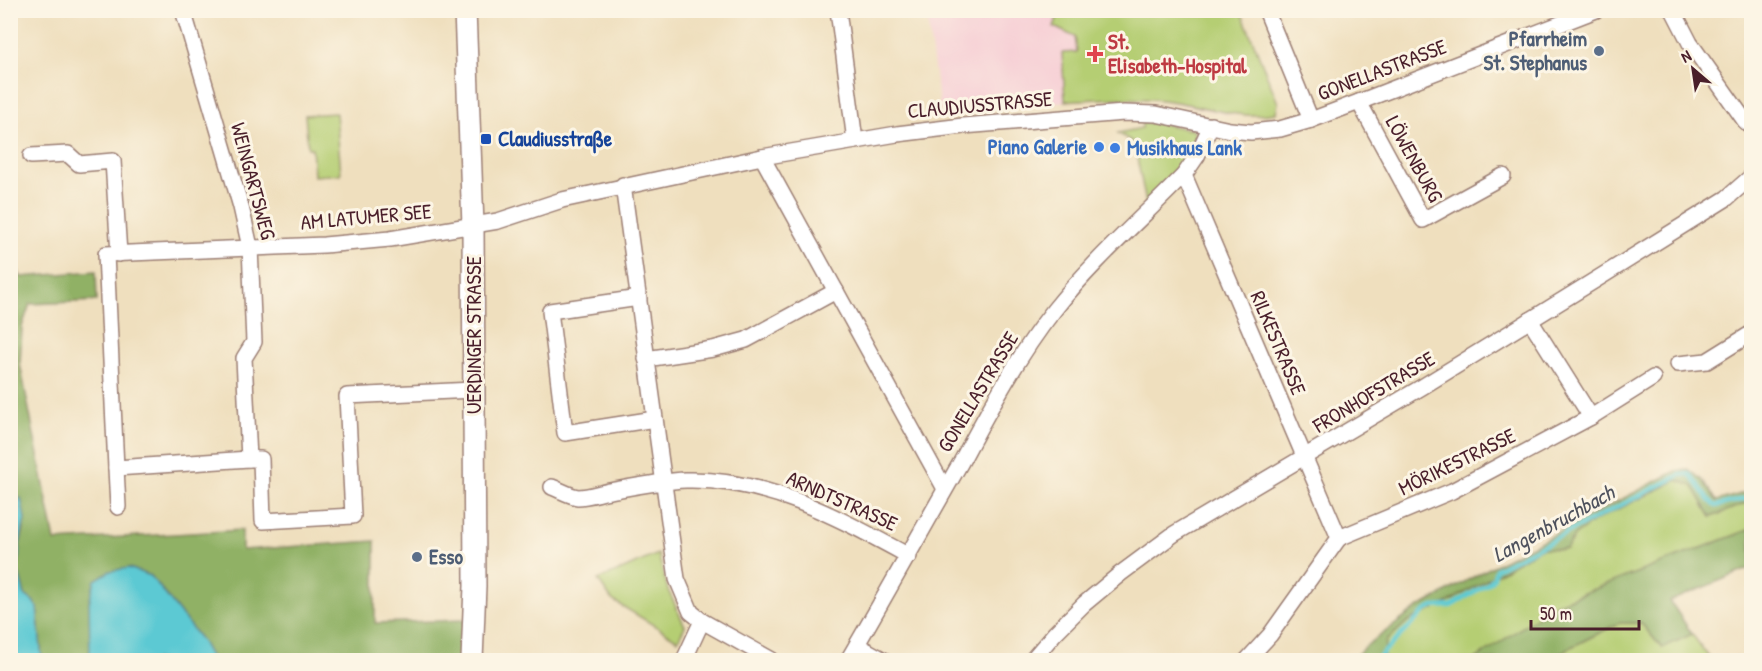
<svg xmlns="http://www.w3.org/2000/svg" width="1762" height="671" viewBox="0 0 1762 671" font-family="'Patrick Hand',sans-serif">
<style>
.built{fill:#f6cfd5}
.green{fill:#b5ce73;stroke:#80764f;stroke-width:1.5}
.forest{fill:#90b165;stroke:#6d6848;stroke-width:1.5}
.water{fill:#5cc9d3;stroke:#53747f;stroke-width:1.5}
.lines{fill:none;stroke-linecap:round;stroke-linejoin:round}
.stream{stroke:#5cc9d3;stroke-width:4.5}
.street-casing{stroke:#9c7f74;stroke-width:18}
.secondary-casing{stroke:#9c7f74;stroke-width:24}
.street{stroke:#fff;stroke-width:15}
.secondary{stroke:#fff;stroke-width:21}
.service-dot{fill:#5c6f8a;stroke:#fcf5e5;stroke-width:2}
.health-dot{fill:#e0444e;stroke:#fcf5e5;stroke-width:2}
.transit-dot{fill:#1a4fb4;stroke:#fcf5e5;stroke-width:2}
.shop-dot{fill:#3f7fe0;stroke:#fcf5e5;stroke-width:2}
.labels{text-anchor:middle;stroke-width:6;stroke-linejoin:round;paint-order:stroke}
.service-label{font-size:21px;font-weight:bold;fill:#4e5e75;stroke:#fcf5e5;text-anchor:end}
.health-label{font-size:21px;font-weight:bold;fill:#be3a42;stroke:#fcf5e5;text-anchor:start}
.street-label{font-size:21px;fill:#4a1f2b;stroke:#fcf5e5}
.transit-label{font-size:21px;font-weight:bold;fill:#164399;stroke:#fcf5e5;text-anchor:start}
.shop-label{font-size:21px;font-weight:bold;fill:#366cbe;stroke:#fcf5e5;text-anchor:end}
.water-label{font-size:22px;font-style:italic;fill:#4f525d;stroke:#fcf5e5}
</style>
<rect width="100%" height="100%" fill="#fcf5e5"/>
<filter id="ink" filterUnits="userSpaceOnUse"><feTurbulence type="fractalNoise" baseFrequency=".0167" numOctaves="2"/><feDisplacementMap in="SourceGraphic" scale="12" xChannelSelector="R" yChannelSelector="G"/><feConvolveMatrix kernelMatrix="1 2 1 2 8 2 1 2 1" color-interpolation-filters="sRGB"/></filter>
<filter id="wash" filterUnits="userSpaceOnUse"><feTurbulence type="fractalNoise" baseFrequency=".008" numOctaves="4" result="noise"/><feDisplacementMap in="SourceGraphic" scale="24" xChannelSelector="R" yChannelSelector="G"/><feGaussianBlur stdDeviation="1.35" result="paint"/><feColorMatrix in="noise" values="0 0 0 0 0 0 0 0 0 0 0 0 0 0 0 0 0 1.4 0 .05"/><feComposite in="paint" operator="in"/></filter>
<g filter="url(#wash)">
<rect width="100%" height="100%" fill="#efdfbe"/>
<path class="built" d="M926 11H1241L1278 103 1276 113 1261 116 1226 114 1165 101 1125 98 940 109Z"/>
<g class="green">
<path d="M1045 11H1241L1278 103 1276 113C1237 121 1201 104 1162 100 1130 97 1098 99 1065 101L1062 53 1077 52 1075 37 1054 27 1057 18Z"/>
<path d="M336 113 341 174 314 176 312 148H308L305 115Z"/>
<path d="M1142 123H1157L1193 130C1206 154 1162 188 1146 203L1134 143 1118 133 1142 128Z"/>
<path d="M1677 480 1693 486 1711 517 1751 501V529L1558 603 1474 660H1383L1386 641 1408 621 1449 602 1541 548 1566 549 1575 535 1594 521Z"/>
<path d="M658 554 668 590 685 626 678 640 612 600 598 580Z"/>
<path d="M1619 623H1641L1662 648 1692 634 1711 660H1548L1569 648Z"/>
</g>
<g class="forest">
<path d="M10 255 21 277 96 271 97 301 30 304 22 327 20 364 55 541 242 530V550L375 541V623L465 620 464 660H212L201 640 151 576 129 568 91 624 90 660H42L37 607 33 601 25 595 18 570 20 544 24 529 11 498Z"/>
<path d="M1689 470 1703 481 1717 501 1751 491V501L1711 517 1693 486 1677 480 1594 521 1575 535 1566 549 1541 548 1449 602 1408 621 1386 641 1383 660H1351L1366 646 1416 609 1493 566 1676 471Z"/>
<path d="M1751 529V568L1670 601 1692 634 1662 648 1641 623H1619L1569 648 1548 660H1474L1558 603Z"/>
</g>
<g class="water">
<path d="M10 498 13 500 21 498 25 519 20 544 18 570 25 595 33 601 37 607 42 660H11Z"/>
<path d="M129 568 151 576 201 640 212 660H90L89 602 95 580 110 571Z"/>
</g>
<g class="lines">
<path class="stream" d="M1379 657 1425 611 1433 607 1451 606 1489 583 1494 577 1496 569 1680 475 1689 474C1699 483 1705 499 1716 506L1752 497"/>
</g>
</g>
<g filter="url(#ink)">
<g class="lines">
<defs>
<g id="street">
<path d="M183 10 241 207 250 247 254 342 244 358 249 459H261L263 521 353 516 347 396 473 390"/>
<path d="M838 10 855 141"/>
<path d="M1266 10 1311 120"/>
<path d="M1673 10 1690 43 1745 121 1752 127"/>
<path d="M1359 102 1423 220 1503 176"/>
<path d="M1211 125 1197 156 1184 175 1339 538 1270 635 1247 660"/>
<path d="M31 156 68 154 79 164 113 161 119 254"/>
<path d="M762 157 945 489"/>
<path d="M623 185 677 579 691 612 702 621 772 660"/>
<path d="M639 298 550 311 565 433 655 419"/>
<path d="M1530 320 1591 417"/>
<path d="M646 359 713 349 746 340 836 291"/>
<path d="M1678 364 1707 361 1752 333"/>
<path d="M249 459 116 468 106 254 324 245 390 239 498 221 562 200 762 157 897 134 963 126 1124 113 1156 114 1230 130 1251 132 1280 129 1311 120 1359 102 1596 10"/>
<path d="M116 468 118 507"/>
<path d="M552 487C560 490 570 496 578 497 586 497 596 494 605 492 632 487 659 481 686 480 768 478 839 518 909 556"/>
<path d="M1339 538 1452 491 1591 417 1653 378"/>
<path d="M857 645 884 660"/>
<path d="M684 660 702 621"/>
<path d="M848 660C886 595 923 528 961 462 989 410 1017 357 1054 310 1092 262 1141 219 1184 175"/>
<path d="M1032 660 1055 633 1084 604 1120 574 1174 534 1422 387 1605 274 1727 198 1752 176"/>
</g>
<path id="secondary" d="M465 10 473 226 475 586 472 660"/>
</defs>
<use href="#street" class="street-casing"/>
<use href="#secondary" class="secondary-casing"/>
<use href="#street" class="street"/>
<use href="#secondary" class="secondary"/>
</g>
</g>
<g class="service-dot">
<circle cx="1599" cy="51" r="6"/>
<circle cx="417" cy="557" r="6"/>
</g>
<path class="health-dot" d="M1092 45h6v6h6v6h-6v6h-6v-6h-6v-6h6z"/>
<rect class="transit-dot" x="480" y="133" width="12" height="12" rx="3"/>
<g class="shop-dot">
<circle cx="1099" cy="147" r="6"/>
<circle cx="1115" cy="148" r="6"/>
</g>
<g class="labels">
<g class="service-label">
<text x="1587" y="46">Pfarrheim<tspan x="1587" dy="24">St. Stephanus</tspan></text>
<text x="429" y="564" text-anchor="start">Esso</text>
</g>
<g class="health-label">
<text x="1108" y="49">St.<tspan x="1108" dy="24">Elisabeth-Hospital</tspan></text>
</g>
<g class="street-label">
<text transform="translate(1382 70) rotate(-21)" y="7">GONELLASTRASSE</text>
<text transform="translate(980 105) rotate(-5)" y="7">CLAUDIUSSTRASSE</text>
<text transform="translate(1414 159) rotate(61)" y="7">LÖWENBURG</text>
<text transform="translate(253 181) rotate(75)" y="7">WEINGARTSWEG</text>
<text transform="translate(366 217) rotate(-5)" y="7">AM LATUMER SEE</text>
<text transform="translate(474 335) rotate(-90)" y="7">UERDINGER STRASSE</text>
<text transform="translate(1278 343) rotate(67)" y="7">RILKESTRASSE</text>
<text transform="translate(978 392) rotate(-59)" y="7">GONELLASTRASSE</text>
<text transform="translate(1374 392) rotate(-31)" y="7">FRONHOFSTRASSE</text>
<text transform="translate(1457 462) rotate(-26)" y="7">MÖRIKESTRASSE</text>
<text transform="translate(842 501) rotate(24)" y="7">ARNDTSTRASSE</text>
</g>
<g class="transit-label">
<text x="498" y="146">Claudiusstraße</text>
</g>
<g class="shop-label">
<text x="1087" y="154">Piano Galerie</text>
<text x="1127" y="155" text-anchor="start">Musikhaus Lank</text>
</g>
<g class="water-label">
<text transform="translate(1553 523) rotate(-29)" y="8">Langenbruchbach</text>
</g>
</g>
<rect width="1762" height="671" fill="none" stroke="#fcf5e5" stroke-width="36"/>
<g transform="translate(1693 69) rotate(331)" stroke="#fcf5e5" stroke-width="4.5" paint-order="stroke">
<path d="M0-4.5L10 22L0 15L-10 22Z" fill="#4a1f2b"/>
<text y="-9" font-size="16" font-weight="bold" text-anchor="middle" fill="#4a1f2b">N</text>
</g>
<path d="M1531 620v9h108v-9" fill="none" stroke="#4a1f2b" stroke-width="3"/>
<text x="1540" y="620" font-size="18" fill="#4a1f2b" stroke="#fcf5e5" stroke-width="4.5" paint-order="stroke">50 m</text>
</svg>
